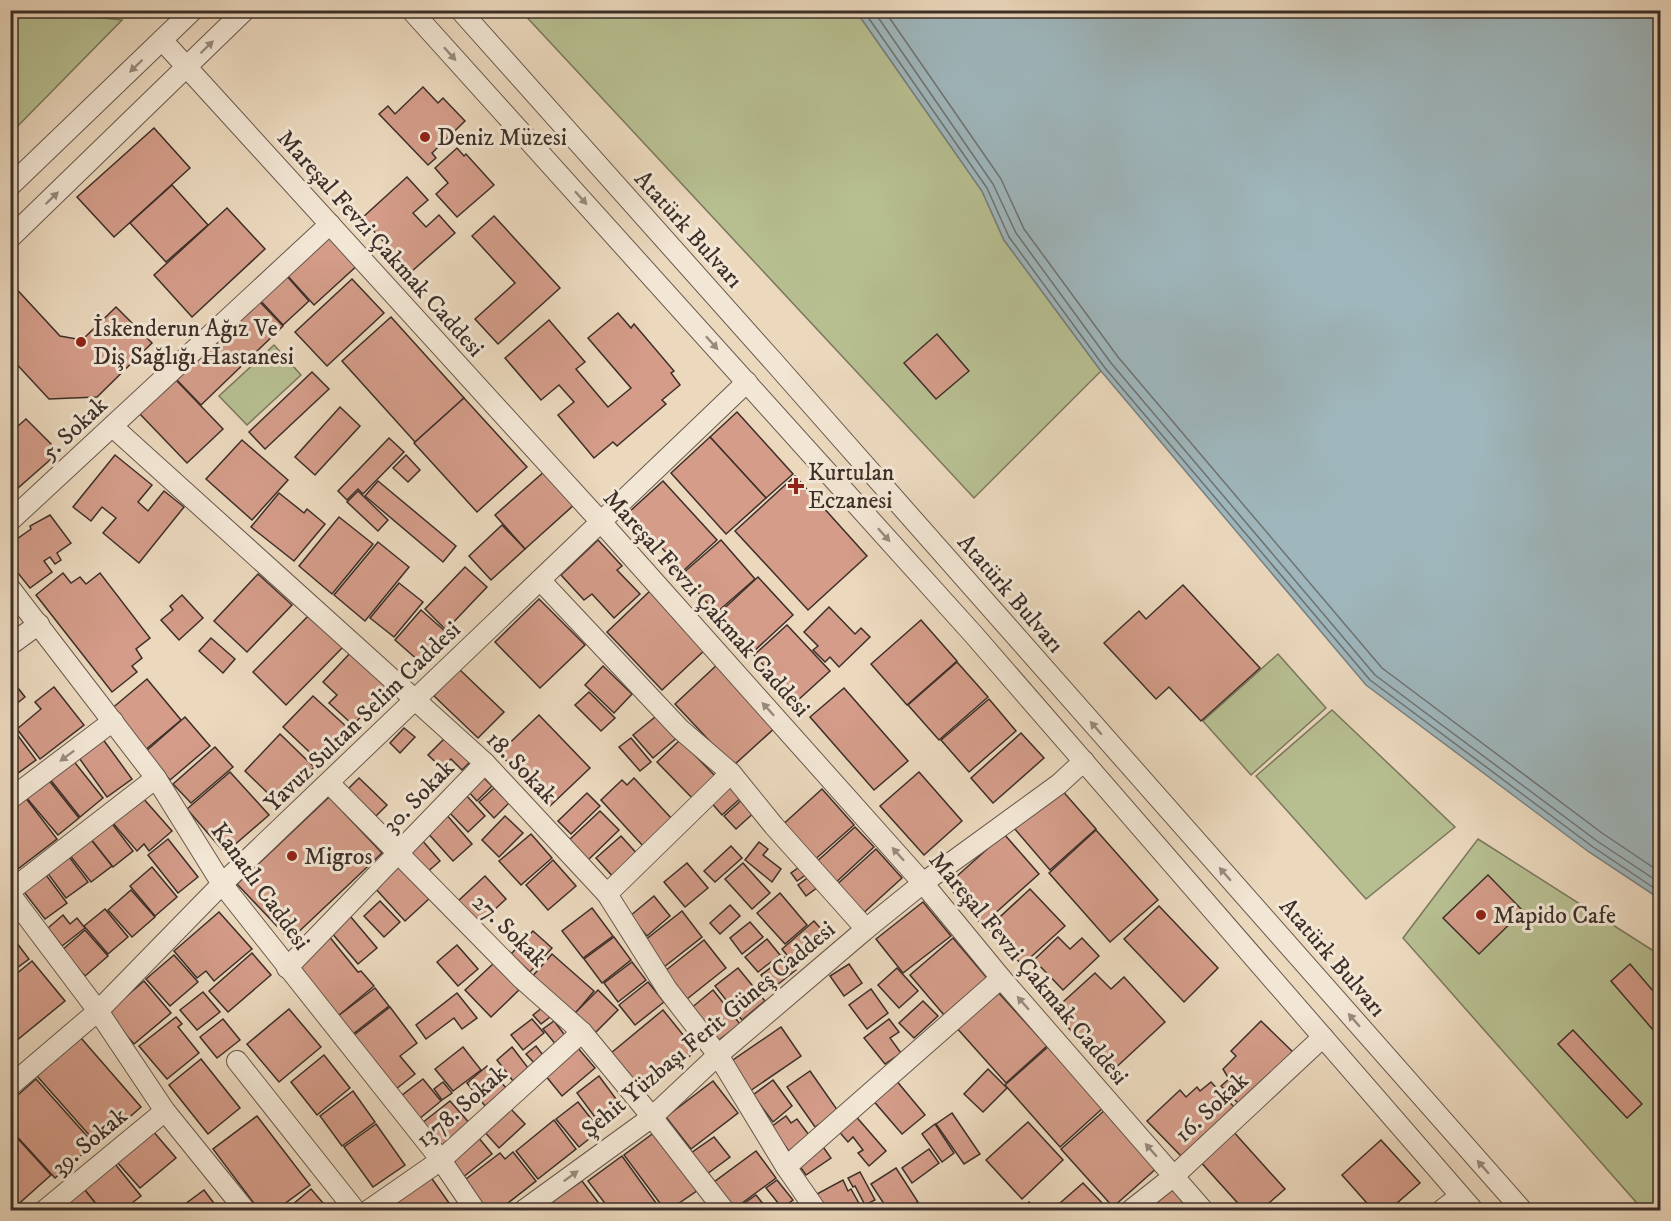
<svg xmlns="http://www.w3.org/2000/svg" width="1671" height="1221" viewBox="0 0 1671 1221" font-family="'IM FELL DW Pica',serif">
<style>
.green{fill:#b7bf91;stroke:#7a775d;stroke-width:1.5}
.water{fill:#9eb6bc;stroke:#778081;stroke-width:1.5}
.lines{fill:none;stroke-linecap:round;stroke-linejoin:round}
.shore{stroke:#6e7272;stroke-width:1.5}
.building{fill:#d49c89;stroke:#3d2f29;stroke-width:1.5}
.minor-casing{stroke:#68594e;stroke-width:22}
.minor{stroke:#f2e6d4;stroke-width:20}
.oneway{fill:#988a7e}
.poi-dot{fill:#8f2418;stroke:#f2e6d4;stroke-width:2}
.labels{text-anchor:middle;stroke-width:6;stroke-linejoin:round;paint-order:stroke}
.poi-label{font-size:24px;fill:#3d2f29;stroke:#f2e6d4;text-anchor:start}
.street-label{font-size:24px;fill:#3d2f29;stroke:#f2e6d4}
</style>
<rect width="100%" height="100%" fill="#ebd8bd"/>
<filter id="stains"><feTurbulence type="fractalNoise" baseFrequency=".00333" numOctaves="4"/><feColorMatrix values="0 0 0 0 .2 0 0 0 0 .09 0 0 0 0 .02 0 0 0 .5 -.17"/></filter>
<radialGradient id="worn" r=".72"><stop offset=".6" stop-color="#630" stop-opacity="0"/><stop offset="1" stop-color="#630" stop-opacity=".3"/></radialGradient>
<g class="green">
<path d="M11 10 38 11 122 20 11 133Z"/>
<path d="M521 11H856L982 191 1004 240 1101 371 974 498Z"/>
<path d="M274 345 301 375 247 425 219 396Z"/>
<path d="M1278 654 1326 708 1251 775 1203 721Z"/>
<path d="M1332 710 1455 827 1366 899 1256 776Z"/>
<path d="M1478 839 1660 955V1210H1643L1403 938Z"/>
</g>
<path class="water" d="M856 11H1660V899L1589 852 1366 685 1101 371 1004 240 982 191Z"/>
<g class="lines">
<g class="shore">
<path d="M863 10 987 188 1009 237 1105 368 1370 680 1593 847 1660 892"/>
<path d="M873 10 993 184 1016 233 1111 363 1375 675 1597 841 1660 883"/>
<path d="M884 10 1001 179 1024 229 1118 357 1382 668 1602 833 1660 872"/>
</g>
</g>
<g class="building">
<path d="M423 87 438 103 443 98 465 121 432 153 436 158 428 165 379 114 388 106 395 114Z"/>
<path d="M154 128 190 168 114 237 77 197Z"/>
<path d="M457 148 464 156 466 154 494 185 457 217 436 194 448 183 435 168Z"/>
<path d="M407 177 428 200 413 213 426 227 439 215 455 233 411 272 362 218Z"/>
<path d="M172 185 208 225 166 262 130 223Z"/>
<path d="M227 208 265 249 192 317 154 275Z"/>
<path d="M494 216 560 288 498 344 475 319 515 283 472 236Z"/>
<path d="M330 231 360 263 314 305 285 273Z"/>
<path d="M285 274 309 301 283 325 258 298Z"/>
<path d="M352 279 384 313 327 366 295 332Z"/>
<path d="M10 282 60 336 82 340 116 307 152 343 97 397 49 399 10 357Z"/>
<path d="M257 299 283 326 201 405 175 378Z"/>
<path d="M618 313 631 328 634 324 674 371 671 373 680 385 662 400 666 404 617 446 613 442 594 458 558 415 574 402 559 385 541 400 505 358 549 320 585 362 576 369 608 407 631 388 588 338Z"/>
<path d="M391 317 464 398 415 442 342 361Z"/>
<path d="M937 334 969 371 936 399 904 363Z"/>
<path d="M312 372 329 389 265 449 249 432Z"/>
<path d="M175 379 223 429 187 463 139 413Z"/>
<path d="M464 398 527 467 477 512 414 443Z"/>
<path d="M340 407 360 426 315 475 295 457Z"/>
<path d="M737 412 793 474 766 498 710 437Z"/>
<path d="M26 419 59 452 10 495V433Z"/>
<path d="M710 437 766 498 726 534 671 473Z"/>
<path d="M389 438 404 452 363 494 358 489 347 500 338 491Z"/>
<path d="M242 440 288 480 252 520 206 479Z"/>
<path d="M115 455 152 485 138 502 148 511 164 491 184 507 139 563 103 533 116 518 102 507 91 521 73 507Z"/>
<path d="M406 455 420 470 408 482 393 468Z"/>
<path d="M545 471 575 504 525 549 495 515Z"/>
<path d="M795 476 867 556 808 610 735 531Z"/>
<path d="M378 481 456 546 443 562 365 496Z"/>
<path d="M663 481 717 540 683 571 629 512Z"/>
<path d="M358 491 388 520 378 531 347 502Z"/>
<path d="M279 493 304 513 307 509 325 524 294 561 251 527Z"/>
<path d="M50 515 71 543 57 553 61 560 55 564 50 557 44 561 52 572 30 588 18 573 15 576 10 569V544L31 529 30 526Z"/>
<path d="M339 517 373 544 332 594 299 566Z"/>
<path d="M502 525 525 549 491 580 469 556Z"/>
<path d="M598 540 622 566 617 570 640 594 614 618 592 594 584 600 561 575Z"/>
<path d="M721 540 755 579 716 613 682 574Z"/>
<path d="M378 542 409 567 365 621 334 595Z"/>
<path d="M465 567 487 587 446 630 425 609Z"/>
<path d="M63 573 71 583 80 577 86 584 100 573 150 638 136 649 142 658 132 666 137 672 112 692 36 595Z"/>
<path d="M258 574 292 605 247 652 214 621Z"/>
<path d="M758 577 793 615 752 653 717 615Z"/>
<path d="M399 583 423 602 394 637 370 618Z"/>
<path d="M1183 585 1260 668 1201 721 1169 687 1156 699 1104 643 1139 611 1146 619Z"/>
<path d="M651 590 706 649 662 690 607 632Z"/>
<path d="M182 595 203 618 179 640 161 620 173 610 170 606Z"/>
<path d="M539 599 585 645 540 688 495 642Z"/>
<path d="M829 607 855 634 861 628 870 637 839 667 830 657 825 662 813 650 818 646 804 632Z"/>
<path d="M421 610 446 632 420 662 395 640Z"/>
<path d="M312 612 345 645 286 705 253 672Z"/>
<path d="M921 620 957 661 907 705 871 664Z"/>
<path d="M787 625 830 671 797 701 754 655Z"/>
<path d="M211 638 235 659 223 673 199 651Z"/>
<path d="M352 651 389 687 353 725 329 703 337 695 323 682Z"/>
<path d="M957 662 988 697 939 740 908 705Z"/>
<path d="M719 663 777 726 733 766 675 704Z"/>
<path d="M603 666 632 694 614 713 585 685Z"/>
<path d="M459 669 504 712 478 738 434 696Z"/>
<path d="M10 678 25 697 10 709Z"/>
<path d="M147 679 181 720 144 751 110 710Z"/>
<path d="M54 687 84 725 40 759 17 729 41 709 35 702Z"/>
<path d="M844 688 908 761 874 790 810 717Z"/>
<path d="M589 692 615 718 601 731 575 705Z"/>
<path d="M313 696 350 730 320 762 283 727Z"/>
<path d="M989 699 1016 731 969 772 941 740Z"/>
<path d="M660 713 679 736 653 758 633 735Z"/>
<path d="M539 715 590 768 550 806 499 753Z"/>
<path d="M185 717 210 746 170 780 145 752Z"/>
<path d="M404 728 415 737 400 753 390 743Z"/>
<path d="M13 729 36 760 10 779V731Z"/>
<path d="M1021 733 1044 758 993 803 971 778Z"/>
<path d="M280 734 314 767 279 804 245 771Z"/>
<path d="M448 735 473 759 462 770 451 759 442 768 428 755Z"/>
<path d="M102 738 132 779 107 797 77 755Z"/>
<path d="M631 738 651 762 640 771 619 747Z"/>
<path d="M680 740 718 779 695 801 657 762Z"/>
<path d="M215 747 233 767 191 803 173 784Z"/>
<path d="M72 759 103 798 80 817 49 778Z"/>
<path d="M230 772 269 815 225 853 187 809Z"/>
<path d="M919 772 962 821 924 855 880 806Z"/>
<path d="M482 776 492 786 477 801 467 790Z"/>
<path d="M47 778 79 818 58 835 25 796Z"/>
<path d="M359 778 387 805 376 816 348 789Z"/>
<path d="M634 778 672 819 643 846 601 800 622 780 627 785Z"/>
<path d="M730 780 744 795 722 815 709 800Z"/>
<path d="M494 788 509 803 494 818 479 802Z"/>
<path d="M1060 788 1096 829 1050 870 1014 828Z"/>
<path d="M822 789 854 825 811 863 779 828Z"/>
<path d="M587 793 600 806 571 834 558 821Z"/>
<path d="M466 795 485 816 468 832 448 811Z"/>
<path d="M25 797 57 839 10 875V809Z"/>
<path d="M142 797 172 831 149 851 144 844 137 851 112 822Z"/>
<path d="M329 797 382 853 290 940 237 884Z"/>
<path d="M745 797 757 810 736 829 724 816Z"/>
<path d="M600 811 619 830 587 861 568 841Z"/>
<path d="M445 813 472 844 453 861 425 830Z"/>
<path d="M505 816 523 833 499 857 482 840Z"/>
<path d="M110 821 133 851 113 867 90 838Z"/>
<path d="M855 827 874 847 832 886 813 865Z"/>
<path d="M1096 830 1158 900 1110 942 1049 873Z"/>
<path d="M531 834 552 858 521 885 499 861Z"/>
<path d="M1004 834 1039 874 982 925 947 885Z"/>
<path d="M621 836 640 857 615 879 596 858Z"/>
<path d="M89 837 112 866 91 882 68 853Z"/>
<path d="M168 839 198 877 178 893 148 855Z"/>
<path d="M421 839 440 861 425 874 405 852Z"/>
<path d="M759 842 768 849 763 855 781 869 772 882 745 860Z"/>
<path d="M731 846 742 858 715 882 704 871Z"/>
<path d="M876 849 902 878 859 917 833 888Z"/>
<path d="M67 854 88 882 66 898 46 871Z"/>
<path d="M553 860 576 886 548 910 526 885Z"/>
<path d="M687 863 708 888 685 907 664 882Z"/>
<path d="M743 863 770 893 752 909 725 879Z"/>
<path d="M805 863 811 871 797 881 791 873Z"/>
<path d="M399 864 430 898 405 921 374 887Z"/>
<path d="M152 867 177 897 155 916 130 886Z"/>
<path d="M43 871 67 903 45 919 21 888Z"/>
<path d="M814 873 822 884 806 896 798 885Z"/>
<path d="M1488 875 1523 911 1479 954 1443 918Z"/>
<path d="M485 876 506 899 479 924 458 901Z"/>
<path d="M1030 889 1065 926 1022 965 988 928Z"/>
<path d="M131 890 155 917 132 937 108 910Z"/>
<path d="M780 893 807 925 785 944 757 913Z"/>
<path d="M654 896 670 916 647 936 630 916Z"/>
<path d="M380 901 400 922 384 937 364 916Z"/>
<path d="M923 902 951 936 903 973 876 939Z"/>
<path d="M730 905 740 916 720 934 710 923Z"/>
<path d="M1159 906 1218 968 1184 1002 1124 939Z"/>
<path d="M592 908 613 936 583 958 562 931Z"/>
<path d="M105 909 128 937 108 954 84 926Z"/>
<path d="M682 911 702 937 664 967 644 941Z"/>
<path d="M219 912 252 949 214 981 206 971 197 978 174 951Z"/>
<path d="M63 915 70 924 77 918 85 928 62 946 48 928Z"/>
<path d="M350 916 377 948 358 964 331 932Z"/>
<path d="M814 921 828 937 795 965 782 949Z"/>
<path d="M750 922 763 937 742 954 730 938Z"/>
<path d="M85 930 108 956 85 976 62 950Z"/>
<path d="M533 931 552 948 530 972 511 954Z"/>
<path d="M10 934 29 959 10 973Z"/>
<path d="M328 935 358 972 361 971 374 986 338 1016 294 962Z"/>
<path d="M614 937 631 960 602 983 584 959Z"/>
<path d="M1058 937 1070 949 1082 938 1099 956 1063 990 1034 960Z"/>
<path d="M953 938 987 978 944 1015 910 975Z"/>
<path d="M767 939 780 955 758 972 745 957Z"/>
<path d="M704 940 726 968 687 999 665 971Z"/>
<path d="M457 945 478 969 458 986 437 962Z"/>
<path d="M252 953 271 975 228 1012 209 991Z"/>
<path d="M552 954 594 991 573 1016 530 979Z"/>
<path d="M174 955 198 982 170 1006 146 979Z"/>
<path d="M785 957 796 970 772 989 761 975Z"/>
<path d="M32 961 65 1001 16 1041 10 1035V979Z"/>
<path d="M632 962 646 980 618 1002 604 983Z"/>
<path d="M494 963 519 990 491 1017 465 990Z"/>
<path d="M849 964 862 983 844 996 830 976Z"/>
<path d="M1630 964 1660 999V1038L1611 981Z"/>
<path d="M738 968 765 1001 742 1020 715 986Z"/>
<path d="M897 968 918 991 899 1008 878 985Z"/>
<path d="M1095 973 1111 989 1124 977 1165 1022 1110 1073 1053 1011Z"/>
<path d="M144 981 171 1013 134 1044 107 1013Z"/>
<path d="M648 982 664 1002 635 1025 619 1005Z"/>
<path d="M375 988 389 1006 353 1034 338 1016Z"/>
<path d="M871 989 888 1013 867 1029 849 1005Z"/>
<path d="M598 990 618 1010 593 1035 573 1015Z"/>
<path d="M713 990 740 1024 716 1042 690 1009Z"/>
<path d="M996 990 1047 1046 1006 1083 955 1026Z"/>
<path d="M203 992 220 1012 197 1030 180 1010Z"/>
<path d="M457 993 477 1018 462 1029 454 1018 426 1039 416 1025Z"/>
<path d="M923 1001 938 1016 914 1038 899 1023Z"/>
<path d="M390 1007 417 1043 400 1056 415 1074 396 1089 354 1035Z"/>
<path d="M543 1007 550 1017 541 1024 533 1015Z"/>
<path d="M289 1009 321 1047 279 1082 247 1044Z"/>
<path d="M663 1010 696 1051 644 1093 611 1053Z"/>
<path d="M176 1017 182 1024 178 1027 199 1053 167 1079 139 1046Z"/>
<path d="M223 1019 240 1040 217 1058 200 1037Z"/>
<path d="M532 1019 544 1033 523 1050 511 1035Z"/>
<path d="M889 1019 899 1032 890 1038 901 1053 885 1064 864 1038Z"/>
<path d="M554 1021 567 1038 557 1046 543 1029Z"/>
<path d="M1261 1021 1294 1053 1241 1106 1221 1086 1229 1079 1223 1069 1236 1056 1231 1051Z"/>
<path d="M781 1027 801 1056 750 1091 730 1062Z"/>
<path d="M1573 1030 1642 1104 1627 1118 1558 1044Z"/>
<path d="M10 1037 17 1044 10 1049Z"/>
<path d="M81 1038 141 1107 98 1145 37 1076Z"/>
<path d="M536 1046 546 1059 537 1066 526 1054Z"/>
<path d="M1049 1046 1104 1107 1060 1147 1005 1085Z"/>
<path d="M463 1047 481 1070 453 1091 435 1069Z"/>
<path d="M512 1047 532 1073 516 1085 497 1060Z"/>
<path d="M577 1047 595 1068 562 1096 545 1075Z"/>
<path d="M324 1055 350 1088 317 1115 291 1082Z"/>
<path d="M201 1059 240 1108 208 1134 169 1085Z"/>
<path d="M487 1066 506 1088 485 1106 467 1083Z"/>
<path d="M988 1069 1007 1088 983 1112 964 1094Z"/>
<path d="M810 1071 838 1111 815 1127 787 1087Z"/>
<path d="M599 1076 622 1107 600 1124 577 1093Z"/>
<path d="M36 1079 94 1144 55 1178 10 1129V1102Z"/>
<path d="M423 1079 441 1101 419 1119 401 1096Z"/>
<path d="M895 1079 925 1115 902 1134 871 1098Z"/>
<path d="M773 1080 792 1106 773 1122 753 1095Z"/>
<path d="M713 1081 738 1113 691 1149 666 1117Z"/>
<path d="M443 1082 452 1093 442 1100 434 1089Z"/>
<path d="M1211 1082 1234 1107 1181 1156 1147 1121 1180 1090 1186 1097 1197 1087 1200 1091Z"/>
<path d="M353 1091 375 1122 342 1146 320 1116Z"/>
<path d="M450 1101 472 1126 444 1150 422 1123Z"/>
<path d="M578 1102 600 1130 579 1147 556 1119Z"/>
<path d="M508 1106 525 1124 499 1148 482 1129Z"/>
<path d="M1106 1109 1158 1167 1113 1207 1061 1149Z"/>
<path d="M853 1113 886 1151 869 1166 858 1153 863 1150 853 1137 848 1142 836 1128Z"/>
<path d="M952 1113 980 1154 964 1164 936 1124Z"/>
<path d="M257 1116 310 1185 276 1210H259L213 1149Z"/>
<path d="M786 1116 791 1123 797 1119 812 1139 791 1154 771 1127Z"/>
<path d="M554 1120 576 1149 538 1179 516 1151Z"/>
<path d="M1028 1122 1063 1160 1022 1199 986 1160Z"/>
<path d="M376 1124 405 1165 373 1187 344 1147Z"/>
<path d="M935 1124 954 1153 942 1162 922 1134Z"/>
<path d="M659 1129 701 1188 669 1210H665L624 1155Z"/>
<path d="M1231 1129 1285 1189 1261 1210H1244L1198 1159Z"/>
<path d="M10 1130 51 1175 14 1208 10 1205Z"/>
<path d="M152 1130 176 1158 140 1188 116 1161Z"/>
<path d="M478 1137 492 1154 462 1178 448 1161Z"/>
<path d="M714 1137 730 1157 707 1174 691 1153Z"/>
<path d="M1381 1140 1420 1183 1389 1210H1373L1342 1175Z"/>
<path d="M821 1144 831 1158 806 1175 796 1161Z"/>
<path d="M929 1149 939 1163 912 1183 902 1168Z"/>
<path d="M756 1151 776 1178 734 1209 714 1182Z"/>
<path d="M513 1152 536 1181 499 1210H485L462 1182 500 1153 505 1159Z"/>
<path d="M622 1156 661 1210H610L588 1181Z"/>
<path d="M115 1164 141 1196 123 1210H101L84 1189Z"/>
<path d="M896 1168 918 1202 905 1210H888L871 1184Z"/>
<path d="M860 1172 875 1200 865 1205 855 1186 853 1187 848 1178Z"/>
<path d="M430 1176 454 1210H380Z"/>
<path d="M777 1180 793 1200 782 1208 766 1188Z"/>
<path d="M843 1180 848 1191 851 1189 861 1207 855 1210H824L815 1195Z"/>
<path d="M582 1181 604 1210H554L549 1204Z"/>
<path d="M1083 1183 1107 1208 1104 1210H1052Z"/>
<path d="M1173 1185 1195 1210H1143Z"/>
<path d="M84 1189 101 1210H59Z"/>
<path d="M311 1189 329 1210H286Z"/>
<path d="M204 1190 219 1210H177Z"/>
<path d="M756 1195 768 1210H737L736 1209Z"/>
<path d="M1029 1202 1037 1210H1020Z"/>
</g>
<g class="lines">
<defs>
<g id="minor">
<path d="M411 10 974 635 1473 1210"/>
<path d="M460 10 773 361 1522 1210"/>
<path d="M162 40 601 522 923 883 1001 978 1203 1210"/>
<path d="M10 186 193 10"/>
<path d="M10 238 245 10"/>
<path d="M113 427 485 763 607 894 667 989 718 1055 786 1167 816 1210"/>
<path d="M10 521 330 224"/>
<path d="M540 580 680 729 731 773 774 826 866 929"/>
<path d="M10 588 156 778 222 884 441 1160 475 1210"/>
<path d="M10 645 39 624"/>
<path d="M329 783 521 978 582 1032 652 1117 724 1210"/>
<path d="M10 799 113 721"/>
<path d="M10 891 156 778"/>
<path d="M10 894 98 1011 165 1111 245 1210"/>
<path d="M607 894 731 773"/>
<path d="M287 968 485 763"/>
<path d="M237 1061 355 1210"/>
<path d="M10 1086 98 1011 222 884 747 382"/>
<path d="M786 1167 1001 978"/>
<path d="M45 1210 165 1111"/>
<path d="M369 1210 441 1160 582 1032"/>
<path d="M524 1210 652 1117 718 1055 866 929 923 883 1059 784 1084 761"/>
<path d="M1131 1210 1174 1176 1323 1037"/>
<path d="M1442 1210 1460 1196"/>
</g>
</defs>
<use href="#minor" class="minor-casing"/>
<use href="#minor" class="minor"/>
</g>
<defs><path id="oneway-solid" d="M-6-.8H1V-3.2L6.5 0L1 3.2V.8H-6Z" transform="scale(1.5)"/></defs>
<g class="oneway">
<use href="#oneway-solid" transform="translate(207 47) rotate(-44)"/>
<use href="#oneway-solid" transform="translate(450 54) rotate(48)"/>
<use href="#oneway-solid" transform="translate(136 66) rotate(136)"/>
<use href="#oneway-solid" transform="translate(52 198) rotate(-44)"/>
<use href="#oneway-solid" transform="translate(581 198) rotate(48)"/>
<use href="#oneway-solid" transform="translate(712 343) rotate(48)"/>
<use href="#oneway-solid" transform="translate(884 535) rotate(48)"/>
<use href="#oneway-solid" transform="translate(768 709) rotate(-132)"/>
<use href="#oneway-solid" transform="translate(1096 728) rotate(-131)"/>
<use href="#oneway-solid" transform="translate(67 756) rotate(143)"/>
<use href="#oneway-solid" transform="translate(898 854) rotate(-132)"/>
<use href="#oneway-solid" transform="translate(1225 874) rotate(-131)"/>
<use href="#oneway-solid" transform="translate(1023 1003) rotate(-131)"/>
<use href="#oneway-solid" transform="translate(1354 1020) rotate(-131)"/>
<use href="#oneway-solid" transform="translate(1151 1150) rotate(-131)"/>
<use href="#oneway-solid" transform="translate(1483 1167) rotate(-131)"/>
<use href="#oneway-solid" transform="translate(571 1176) rotate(-36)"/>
</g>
<g class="poi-dot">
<circle cx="425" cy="137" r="6"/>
<circle cx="81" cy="342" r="6"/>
<path d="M793 477h6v6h6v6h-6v6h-6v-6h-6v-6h6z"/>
<circle cx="292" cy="856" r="6"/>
<circle cx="1481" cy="915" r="6"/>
</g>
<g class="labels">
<g class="poi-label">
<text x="437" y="145">Deniz Müzesi</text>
<text x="93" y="336">İskenderun Ağız Ve<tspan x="93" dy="28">Diş Sağlığı Hastanesi</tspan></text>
<text x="808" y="480">Kurtulan<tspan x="808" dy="28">Eczanesi</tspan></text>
<text x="304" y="864">Migros</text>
<text x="1493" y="923">Mapido Cafe</text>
</g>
<g class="street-label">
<text transform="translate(689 229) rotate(48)" y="8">Atatürk Bulvarı</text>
<text transform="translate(381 243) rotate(48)" y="8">Mareşal Fevzi Çakmak Caddesi</text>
<text transform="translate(74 428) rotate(-43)" y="8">5. Sokak</text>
<text transform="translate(1011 593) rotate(49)" y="8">Atatürk Bulvarı</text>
<text transform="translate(707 603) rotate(48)" y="8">Mareşal Fevzi Çakmak Caddesi</text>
<text transform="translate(362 716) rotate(-44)" y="8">Yavuz Sultan Selim Caddesi</text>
<text transform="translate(522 767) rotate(46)" y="8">18. Sokak</text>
<text transform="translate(418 796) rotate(-46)" y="8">30. Sokak</text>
<text transform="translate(261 886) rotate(54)" y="8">Kanatlı Caddesi</text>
<text transform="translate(510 930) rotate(44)" y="8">27. Sokak</text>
<text transform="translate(1333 957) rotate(49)" y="8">Atatürk Bulvarı</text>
<text transform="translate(1029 968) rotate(50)" y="8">Mareşal Fevzi Çakmak Caddesi</text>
<text transform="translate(708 1029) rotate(-40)" y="8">Şehit Yüzbaşı Ferit Güneş Caddesi</text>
<text transform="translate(461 1106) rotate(-41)" y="8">1378. Sokak</text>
<text transform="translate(1211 1107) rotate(-43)" y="8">16. Sokak</text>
<text transform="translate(89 1141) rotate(-40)" y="8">39. Sokak</text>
</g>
</g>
<rect width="1671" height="1221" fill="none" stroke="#ebd8bd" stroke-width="36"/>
<rect x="12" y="12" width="1647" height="1197" fill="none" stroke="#3d2f29" stroke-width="3"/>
<rect x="18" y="18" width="1635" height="1185" fill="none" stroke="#3d2f29" stroke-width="1.5"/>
<rect width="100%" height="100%" filter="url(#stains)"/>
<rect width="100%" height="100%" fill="url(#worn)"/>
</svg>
